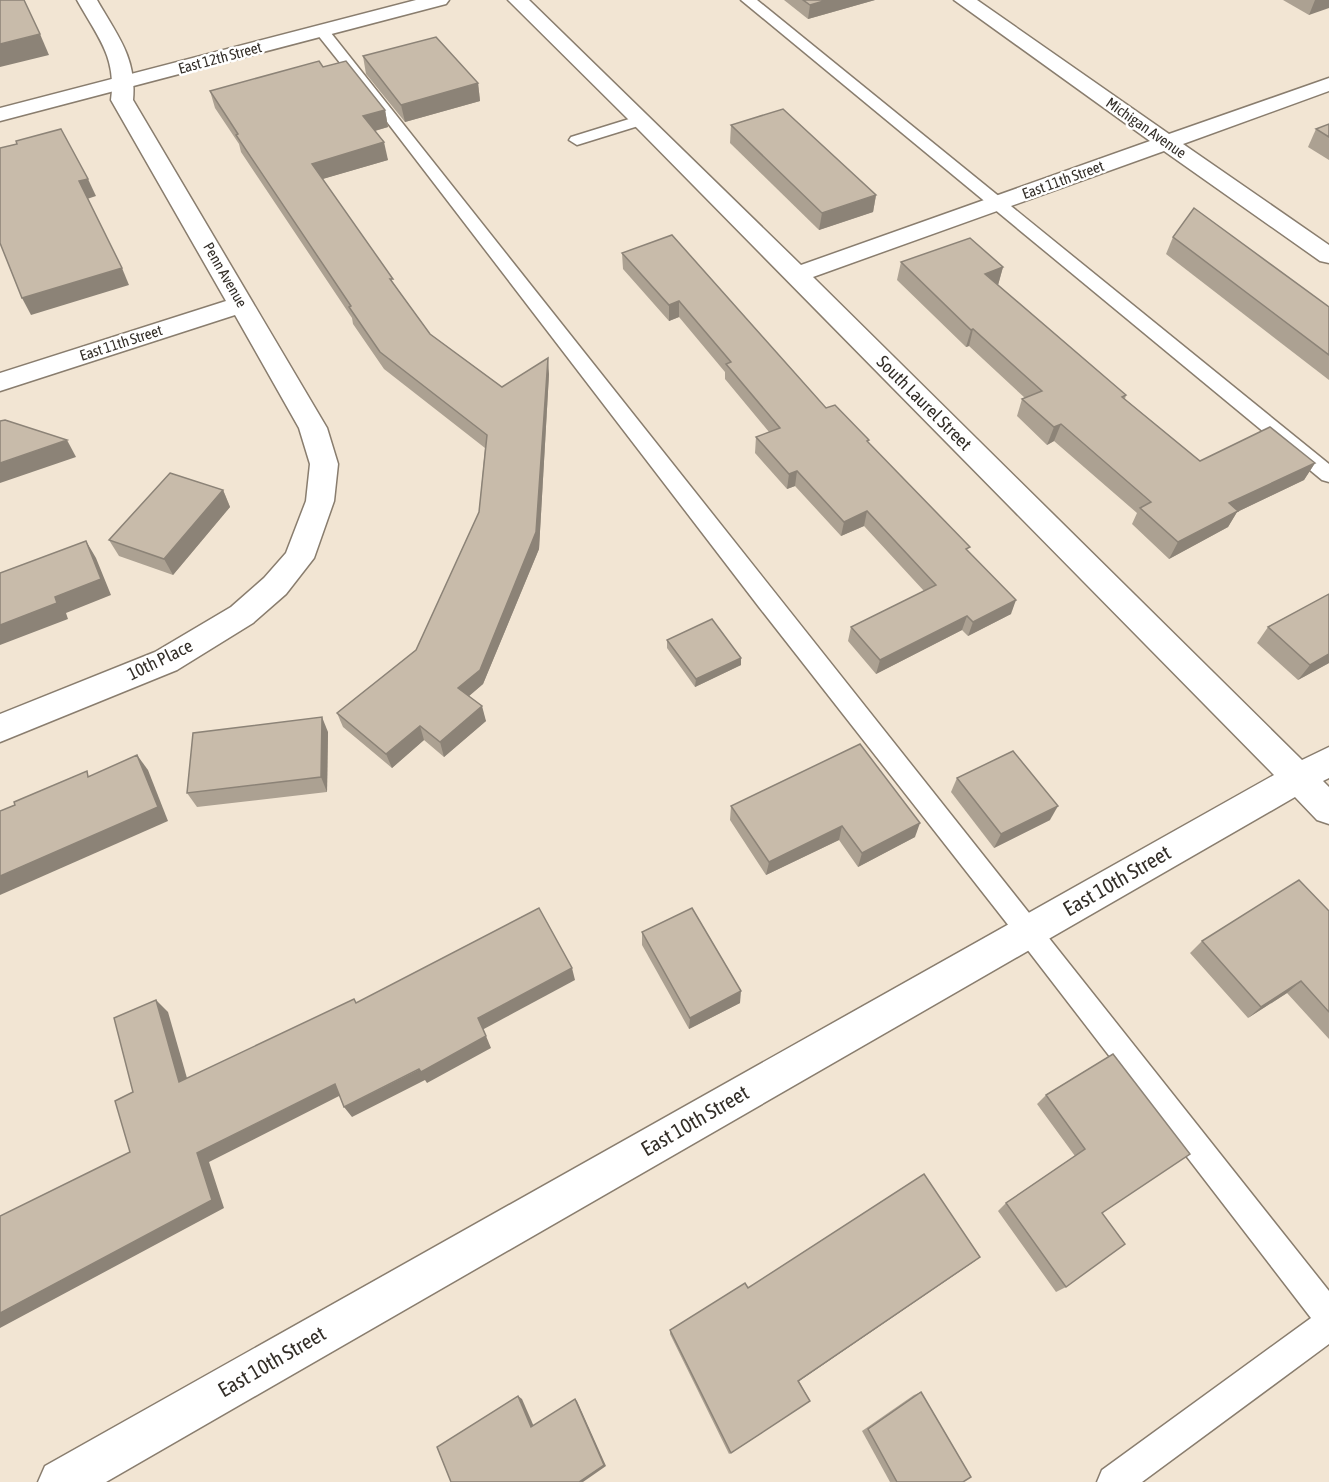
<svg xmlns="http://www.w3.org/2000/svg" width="1329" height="1482" viewBox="0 0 1329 1482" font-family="'Asap Condensed',sans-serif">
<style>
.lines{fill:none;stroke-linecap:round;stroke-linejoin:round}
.lane-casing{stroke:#897d6e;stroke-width:3}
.street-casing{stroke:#897d6e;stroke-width:3}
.secondary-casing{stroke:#897d6e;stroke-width:3}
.lane{fill:#fff;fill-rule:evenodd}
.street{fill:#fff;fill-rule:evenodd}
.secondary{fill:#fff;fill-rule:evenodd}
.wall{fill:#aca192}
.shaded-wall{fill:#8c8377}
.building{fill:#c8bbaa;stroke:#8c8377;stroke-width:1.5}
.labels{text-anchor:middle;stroke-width:5;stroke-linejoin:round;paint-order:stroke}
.far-street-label{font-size:15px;fill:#332e28;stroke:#fff}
.street-label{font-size:18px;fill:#332e28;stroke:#fff}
.near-street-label{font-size:21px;fill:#332e28;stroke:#fff}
</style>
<rect width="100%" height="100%" fill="#f2e5d3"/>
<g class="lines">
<defs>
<g id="lane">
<path d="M741 0H757L1329 464V482L1322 480Z"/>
<path d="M322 27 327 28 1329 1291V1344L1142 1482H1097L1102 1470 1311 1318 1020 940 759 607 384 118 317 34 315 31 317 28Z"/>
<path d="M642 115 650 120 648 123 577 145 569 140 571 137Z"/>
</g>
<g id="street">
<path d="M77 0H97C117 35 137 58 133 100L327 428 338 464 334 501 314 558 286 594 253 623 177 670 0 742V714L155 652 231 607 264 578 286 553 306 501 310 464 299 428 235 315 0 391V373L226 301 111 100C117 57 97 36 77 0Z"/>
<path d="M508 0H529L801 265 1150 141 954 0H977L1169 134 1329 78V91L1183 144 1329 245V263L1320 261 1164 151 813 277 1302 760 1329 747V778L1323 781 1329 787V824L1317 820 1295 797 106 1482H38L45 1466 1274 775 634 125Z"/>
</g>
<path id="secondary" d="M416 0H449L446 4 0 121V108Z"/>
</defs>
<use href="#lane" class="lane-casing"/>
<use href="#street" class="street-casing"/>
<use href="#secondary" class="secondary-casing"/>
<use href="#lane" class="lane"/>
<use href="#street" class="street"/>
<use href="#secondary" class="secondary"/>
</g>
<g class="wall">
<path d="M784 0H875L808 19Z"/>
<path d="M1283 0H1329L1309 15Z"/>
<path d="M363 56 478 83 480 101 405 122 366 74Z"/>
<path d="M323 67 385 110 388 127 375 131 388 160 322 179 394 284 430 334 502 387 549 374 539 549 483 684 469 696 486 721 444 757 424 740 392 768 343 727 337 713 416 650 479 512 485 448 384 369 353 324 352 318 241 152 239 144 215 108 210 91Z"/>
<path d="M1329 124V160L1308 147 1316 129Z"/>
<path d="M731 125 876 195 873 212 819 230 730 143Z"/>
<path d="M1173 237 1329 307V380L1166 254Z"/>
<path d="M622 253 826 408 868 442 969 552 1011 614 968 636 962 630 876 674 848 641 851 627 924 591 864 526 841 536 795 486 787 489 755 453 756 437 769 432 725 379V372L679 317 669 321 623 269Z"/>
<path d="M901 262 1003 267 998 285 1126 395 1125 399 1200 461 1315 463 1304 480 1237 512 1228 527 1169 559 1132 524 1137 513 1054 441 1047 445 1017 416 1022 399 1025 398 969 346 966 347 897 280Z"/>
<path d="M223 490 230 507 173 575 119 556 109 540Z"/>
<path d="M1329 594V663L1298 680 1257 643 1268 627Z"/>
<path d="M667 640 741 658V665L695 687 667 648Z"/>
<path d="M328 732 327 792 197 807 187 793Z"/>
<path d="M957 778 1050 820 994 848 951 792Z"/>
<path d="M731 806 915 837 858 867 839 840 766 875 730 820Z"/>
<path d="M1329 911V1039L1287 993 1248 1018 1190 953 1202 941Z"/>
<path d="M642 932 740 1003 689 1029 642 945Z"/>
<path d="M1113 1054 1102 1213 1066 1287 1056 1292 998 1211 1006 1203 1075 1156 1037 1104 1046 1095Z"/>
<path d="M980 1257 799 1381 810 1401 729 1454 670 1334V1330Z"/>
<path d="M921 1392 963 1482H890L862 1431 914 1395Z"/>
</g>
<g class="shaded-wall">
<path d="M827 0H875L808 19 810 5Z"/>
<path d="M1315 0H1329V8L1309 15Z"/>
<path d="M40 34 49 55 0 67V44Z"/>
<path d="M478 83 480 101 405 122 401 105Z"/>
<path d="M385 110 388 127 367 133 363 116Z"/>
<path d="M384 142 388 160 316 181 312 164Z"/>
<path d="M88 179 96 196 87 199 79 181Z"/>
<path d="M876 195 873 212 819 230 822 213Z"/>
<path d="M1003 267 998 285 985 274Z"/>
<path d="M122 268 129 285 31 315 22 298Z"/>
<path d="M679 301V317L669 321V305Z"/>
<path d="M973 329 969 346 966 347 971 330Z"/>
<path d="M548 358 549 374 539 549 483 684 462 702 458 688Z"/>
<path d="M1061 424 1054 441 1047 445 1054 427Z"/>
<path d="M67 440 76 457 0 483V463Z"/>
<path d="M1315 463 1304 480 1237 512 1228 527 1169 559 1178 542 1229 503Z"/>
<path d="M797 471 795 486 787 489 789 474Z"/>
<path d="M223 490 230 507 173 575 164 559Z"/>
<path d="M867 511 864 526 841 536 844 522Z"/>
<path d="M86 541 96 558 111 595 66 613 68 619 0 645V625L55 597Z"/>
<path d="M1016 600 1011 614 968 636 973 622Z"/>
<path d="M967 616 962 630 876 674 880 660Z"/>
<path d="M1329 654V663L1298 680 1310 665Z"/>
<path d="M741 658V665L695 687 696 679Z"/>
<path d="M482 706 486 721 444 757 440 742Z"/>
<path d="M322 717 328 732 327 792 321 777Z"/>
<path d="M420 726 424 740 392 768 386 754Z"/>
<path d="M137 755 148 770 168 821 0 895V876Z"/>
<path d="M1058 806 1050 820 994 848 1001 834Z"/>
<path d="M920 823 915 837 858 867 862 853Z"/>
<path d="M842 826 839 840 766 875 769 862Z"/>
<path d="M572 968 575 980 482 1030 478 1018Z"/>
<path d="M1301 981 1287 993 1248 1018 1261 1007Z"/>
<path d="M741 991 740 1003 689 1029 690 1018Z"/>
<path d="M156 1000 168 1012 191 1092 179 1082Z"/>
<path d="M486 1036 491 1048 427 1083 425 1080 352 1117 344 1107Z"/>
<path d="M335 1084 343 1094 209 1162 224 1208 0 1328V1313L197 1153Z"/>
<path d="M980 1257 972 1263 795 1384 798 1381Z"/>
<path d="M518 1396 522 1399 535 1429 531 1427Z"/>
<path d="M575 1399 577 1401 606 1466 583 1482H579Z"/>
</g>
<g class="building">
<path d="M0 0H24L40 34 0 44Z"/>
<path d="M803 0H827L810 5Z"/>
<path d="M436 37 478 83 401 105 363 56Z"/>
<path d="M319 61 323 67 346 61 385 110 363 116 384 142 312 164 393 279H390L430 334 502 387 548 358 536 532 480 670 458 688 482 706 440 742 420 726 386 754 337 713 416 650 479 512 487 435 380 352 349 307 351 306 236 135 238 134 210 91Z"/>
<path d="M783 109 876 195 822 213 731 125Z"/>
<path d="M1329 124V137L1316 129Z"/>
<path d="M61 129 88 179 79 181 122 268 22 298 0 243V148L17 144 16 141Z"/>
<path d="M1194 208 1329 307V355L1173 237Z"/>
<path d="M672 235 826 408 835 405 869 440 867 441 970 547 966 549 1016 600 973 622 967 616 880 660 851 627 936 585 867 511 844 522 797 471 789 474 756 437 780 428 726 364 731 362 679 301 669 305 622 253Z"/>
<path d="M970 238 1003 267 985 274 1126 395 1122 397 1200 461 1270 427 1315 463 1229 503 1238 511 1178 542 1140 508 1151 502 1061 424 1054 427 1022 399 1042 391 973 329 971 330 901 262Z"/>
<path d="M5 420 67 440 0 463V421Z"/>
<path d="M170 473 223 490 164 559 109 540Z"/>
<path d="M86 541 101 579 55 597 57 603 0 625V573Z"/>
<path d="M1329 594V654L1310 665 1268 627Z"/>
<path d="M712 619 741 658 696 679 667 640Z"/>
<path d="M322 717 321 777 187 793 193 733Z"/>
<path d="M860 744 920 823 862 853 842 826 769 862 731 806Z"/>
<path d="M1013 751 1058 806 1001 834 957 778Z"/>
<path d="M137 755 158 807 0 876V811L15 805 14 802 87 771 88 777Z"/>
<path d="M1299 880 1329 911V1012L1301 981 1261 1007 1202 941Z"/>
<path d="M539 908 572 968 478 1018 486 1036 421 1072 419 1069 344 1107 335 1084 197 1153 212 1200 0 1313V1216L130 1152 115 1101 133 1092 114 1018 156 1000 179 1082 354 999 356 1003Z"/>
<path d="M692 908 741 991 690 1018 642 932Z"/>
<path d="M1113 1054 1190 1154 1102 1213 1125 1244 1066 1287 1006 1203 1085 1149 1046 1095Z"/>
<path d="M924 1174 980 1257 798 1381 810 1401 731 1453 670 1330 745 1283 748 1288Z"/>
<path d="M921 1392 971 1477 963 1482H897L868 1429Z"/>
<path d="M518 1396 531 1427 575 1399 604 1465 579 1482H451L437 1447Z"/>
</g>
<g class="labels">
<g class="far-street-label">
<text transform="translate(220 58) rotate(-15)" y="5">East 12th Street</text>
<text transform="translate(1146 128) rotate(35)" y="5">Michigan Avenue</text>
<text transform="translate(1063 180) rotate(-20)" y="5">East 11th Street</text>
<text transform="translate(225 275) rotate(60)" y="5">Penn Avenue</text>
<text transform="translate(121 343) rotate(-18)" y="5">East 11th Street</text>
</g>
<g class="street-label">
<text transform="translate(924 403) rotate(45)" y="6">South Laurel Street</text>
<text transform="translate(160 660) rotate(-26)" y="6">10th Place</text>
</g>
<g class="near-street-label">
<text transform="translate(1117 881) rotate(-30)" y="7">East 10th Street</text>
<text transform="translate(695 1121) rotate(-30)" y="7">East 10th Street</text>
<text transform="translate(272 1362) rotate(-30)" y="7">East 10th Street</text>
</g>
</g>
</svg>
